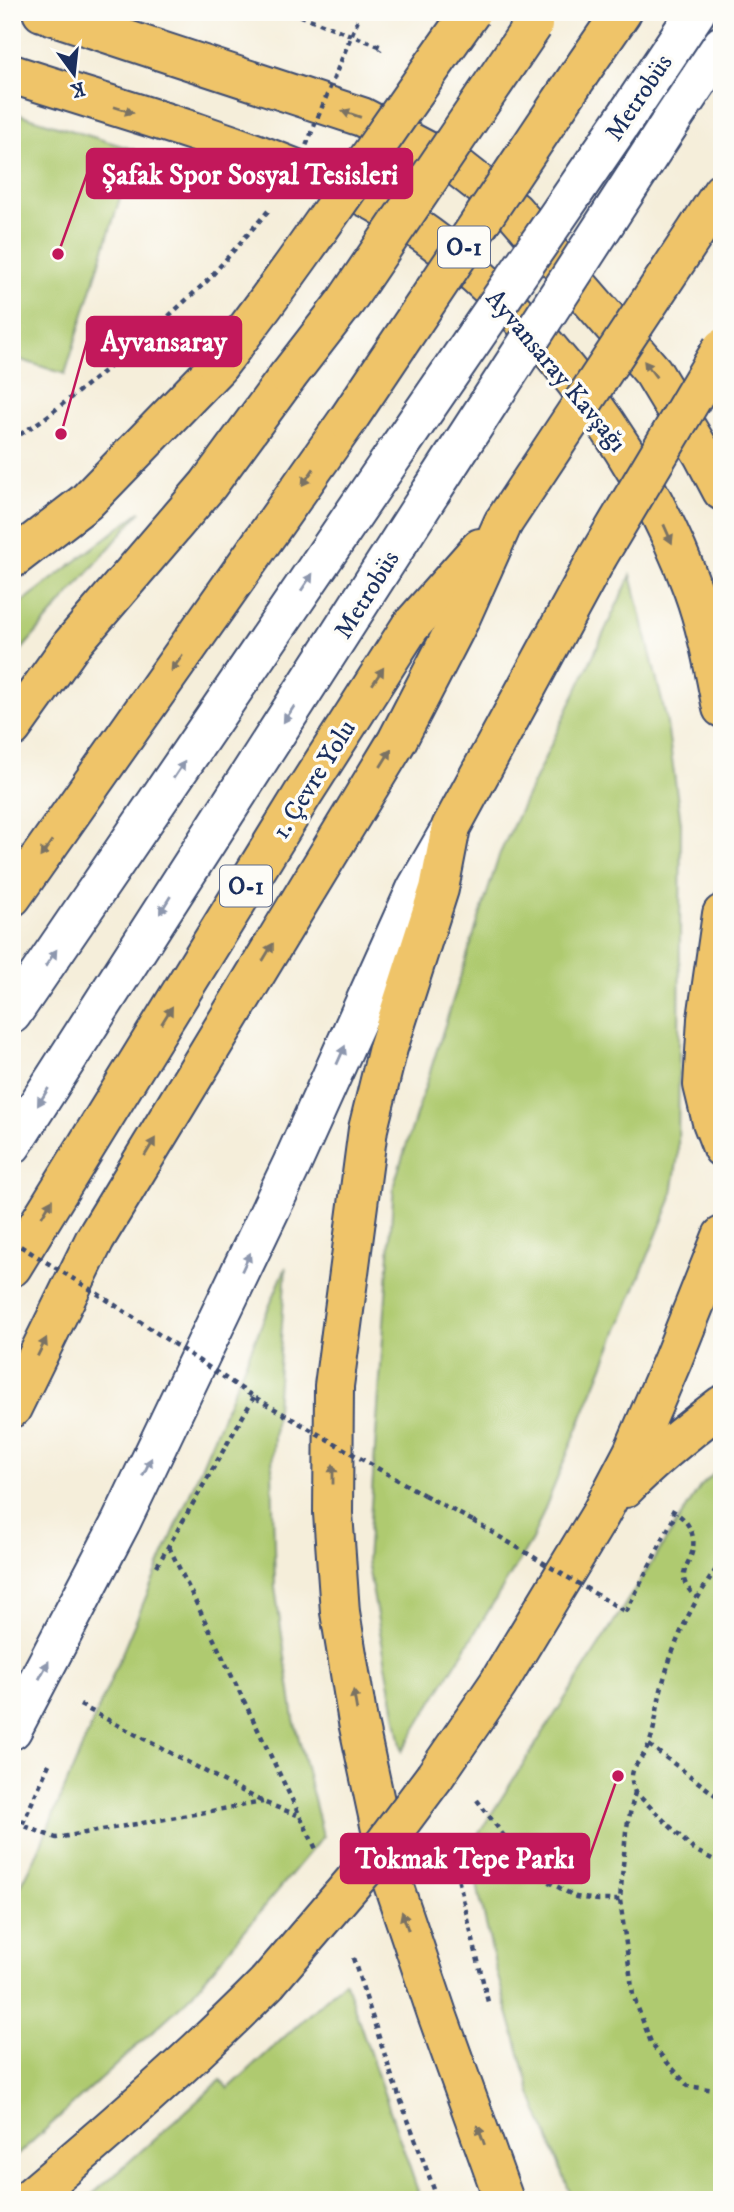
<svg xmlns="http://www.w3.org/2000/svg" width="734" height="2212" viewBox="0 0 734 2212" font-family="'IM FELL DW Pica',serif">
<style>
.green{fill:#afca70;stroke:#657c67;stroke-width:2}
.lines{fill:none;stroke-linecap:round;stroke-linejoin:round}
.minor-casing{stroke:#3c4c71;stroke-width:42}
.major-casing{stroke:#3c4c71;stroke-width:42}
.highway-casing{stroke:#3c4c71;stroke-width:42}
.path{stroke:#3c4c71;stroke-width:4.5;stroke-dasharray:5 5;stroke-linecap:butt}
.minor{stroke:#fff;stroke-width:38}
.major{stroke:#efc469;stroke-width:38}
.highway{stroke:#efc469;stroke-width:38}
.minor-bridge-casing{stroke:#3c4c71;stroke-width:42;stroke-linecap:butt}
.highway-bridge-casing{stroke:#3c4c71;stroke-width:42;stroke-linecap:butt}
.path-bridge{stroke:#3c4c71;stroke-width:4.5;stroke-dasharray:5 5;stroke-linecap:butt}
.minor-bridge{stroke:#fff;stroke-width:38}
.highway-bridge{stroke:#efc469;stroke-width:38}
.oneway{fill:#7a7263}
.oneway2{fill:#8d97ae}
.labels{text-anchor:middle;stroke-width:7;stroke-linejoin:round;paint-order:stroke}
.shield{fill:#fdfcf7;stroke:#5f6c8c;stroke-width:2}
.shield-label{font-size:24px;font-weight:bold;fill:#1b2f5e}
.street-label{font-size:26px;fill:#1b2f5e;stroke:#fdfcf7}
.leader{fill:none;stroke:#c2185b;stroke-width:2.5}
.callout-dot{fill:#c2185b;stroke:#fdfcf7;stroke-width:2.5}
.callout{fill:#c2185b;stroke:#c2185b;stroke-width:2.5}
.callout-label{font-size:28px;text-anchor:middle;font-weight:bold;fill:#fff}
</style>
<rect width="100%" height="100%" fill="#fdfcf7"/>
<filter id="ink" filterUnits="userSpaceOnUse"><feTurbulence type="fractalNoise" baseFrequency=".0143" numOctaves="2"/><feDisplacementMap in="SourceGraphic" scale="14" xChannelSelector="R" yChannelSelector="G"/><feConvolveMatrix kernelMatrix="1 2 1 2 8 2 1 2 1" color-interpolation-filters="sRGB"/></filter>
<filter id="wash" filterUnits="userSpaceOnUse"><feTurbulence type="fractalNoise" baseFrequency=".00686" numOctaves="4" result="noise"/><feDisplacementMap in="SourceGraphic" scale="28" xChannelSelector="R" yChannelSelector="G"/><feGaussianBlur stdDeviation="1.57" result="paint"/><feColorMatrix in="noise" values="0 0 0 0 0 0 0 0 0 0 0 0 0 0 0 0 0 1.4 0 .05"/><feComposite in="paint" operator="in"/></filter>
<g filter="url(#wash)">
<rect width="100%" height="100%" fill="#f5eeda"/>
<g class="green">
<path d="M12 112 135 150 65 374 12 357Z"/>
<path d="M141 511 12 661V610Z"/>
<path d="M631 575 666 717 681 823 678 1156 671 1200 532 1540 402 1751 367 1561 394 1184 500 853Z"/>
<path d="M286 1267 272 1466 275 1587 294 1719 323 1836 187 2000 12 2160V1903L36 1856Z"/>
<path d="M722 1466V2200H573L532 2096 497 1973 469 1849 700 1487Z"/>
<path d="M345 1981 421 2200H86L221 2080 228 2089Z"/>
</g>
</g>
<g filter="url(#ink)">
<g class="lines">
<defs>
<g id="minor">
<path d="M629 112 696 12"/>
<path d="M668 126 722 45"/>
<path d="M12 1014 400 446"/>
<path d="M12 1145 431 492"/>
<path d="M12 1730 121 1522 292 1164 416 889 447 835"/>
</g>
<g id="major">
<path d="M42 12 362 117 458 167 514 211 653 372 703 455 722 491"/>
<path d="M12 74C111 106 213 134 309 174 331 183 356 191 377 203 515 282 639 441 693 590 707 628 714 669 722 708"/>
<path d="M722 914 707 1019 703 1085 712 1122 722 1148"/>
</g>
<g id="highway">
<path d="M580 73 622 12"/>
<path d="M699 227 722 192"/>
<path d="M12 559 86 502 218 366"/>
<path d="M12 728 72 644 208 485 288 376"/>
<path d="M12 897 347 421"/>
<path d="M12 1267 303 794 410 627 480 548"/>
<path d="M12 1408 95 1239 397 741 461 617 503 523"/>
<path d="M625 1488C655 1457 688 1431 722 1405"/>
<path d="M435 1776 498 1684 600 1515 633 1452 673 1359 722 1236"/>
<path d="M27 2200C110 2130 191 2060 267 1983"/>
<path d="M504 2200 437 2014 392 1881 358 1722 340 1612 333 1513 334 1386 368 1129 388 1048 439 889 451 827 597 558"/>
</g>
</defs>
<use href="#minor" class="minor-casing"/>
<use href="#major" class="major-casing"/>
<use href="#highway" class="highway-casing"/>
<g class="path">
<path d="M291 12 382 47 380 50"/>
<path d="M12 440 45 418 137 345 207 281 268 211"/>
<path d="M424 1495 473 1521"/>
<path d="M671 1510C689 1519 699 1538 690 1558 687 1565 683 1571 684 1579 686 1588 692 1593 697 1598"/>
<path d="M169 1547 317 1851"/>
<path d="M722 1561C694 1599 674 1640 662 1686 657 1705 656 1726 649 1744 641 1765 625 1766 635 1792L694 1850 722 1864"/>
<path d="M157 1566 254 1397"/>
<path d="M626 1612 676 1513"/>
<path d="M80 1705 263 1802 297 1815"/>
<path d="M649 1745 722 1800"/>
<path d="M49 1764 22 1825 56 1838 263 1802"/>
<path d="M635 1792 626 1831 620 1900 633 1995 652 2045 688 2086 722 2091"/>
<path d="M477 1800 531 1872 576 1897 598 1900H620"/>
<path d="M449 1841 488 2002"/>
<path d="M353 1958 392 2077 438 2200"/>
</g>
<use href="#minor" class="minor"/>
<use href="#major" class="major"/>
<use href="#highway" class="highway"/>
<defs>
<g id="minor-bridge">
<path d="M400 446 629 112"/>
<path d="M431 492 668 126"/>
</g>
<g id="highway-bridge">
<path d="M218 366C307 252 386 130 471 12"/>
<path d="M288 376 346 301 533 25"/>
<path d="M347 421 580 73"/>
<path d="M503 523 699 227"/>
<path d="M597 558 722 348"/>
<path d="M267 1983 373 1859 435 1776"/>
</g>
</defs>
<use href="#minor-bridge" class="minor-bridge-casing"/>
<use href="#highway-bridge" class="highway-bridge-casing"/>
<g class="path-bridge">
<path d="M295 173 361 12"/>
<path d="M12 1241 98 1294 254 1397 424 1495"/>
<path d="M473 1521 626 1612"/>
</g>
<use href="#minor-bridge" class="minor-bridge"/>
<use href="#highway-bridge" class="highway-bridge"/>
</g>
<defs><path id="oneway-solid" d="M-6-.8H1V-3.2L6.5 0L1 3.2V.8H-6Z" transform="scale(1.75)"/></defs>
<g class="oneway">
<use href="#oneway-solid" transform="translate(124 110) rotate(18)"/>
<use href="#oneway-solid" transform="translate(351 114) rotate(-161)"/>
<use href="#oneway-solid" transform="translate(650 369) rotate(-127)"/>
<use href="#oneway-solid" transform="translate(308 477) rotate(125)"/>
<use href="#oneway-solid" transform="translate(668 534) rotate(66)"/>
<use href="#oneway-solid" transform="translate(177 663) rotate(125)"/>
<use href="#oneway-solid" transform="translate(378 676) rotate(-57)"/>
<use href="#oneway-solid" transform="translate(386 758) rotate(-58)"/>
<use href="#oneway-solid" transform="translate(46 849) rotate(125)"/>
<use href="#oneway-solid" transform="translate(268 952) rotate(-59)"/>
<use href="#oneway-solid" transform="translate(167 1015) rotate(-58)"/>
<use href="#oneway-solid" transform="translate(150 1147) rotate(-59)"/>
<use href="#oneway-solid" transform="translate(47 1208) rotate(-59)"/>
<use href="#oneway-solid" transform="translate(42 1347) rotate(-64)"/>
<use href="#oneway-solid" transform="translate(333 1474) rotate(-90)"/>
<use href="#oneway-solid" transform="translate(355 1700) rotate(-100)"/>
<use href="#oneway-solid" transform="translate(405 1921) rotate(-109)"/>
<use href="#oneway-solid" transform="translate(481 2135) rotate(-110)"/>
</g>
<g class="oneway2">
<use href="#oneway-solid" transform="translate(307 582) rotate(-56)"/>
<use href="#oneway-solid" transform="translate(289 714) rotate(123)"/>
<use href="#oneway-solid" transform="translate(179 770) rotate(-56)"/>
<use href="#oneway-solid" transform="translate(165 905) rotate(122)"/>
<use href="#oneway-solid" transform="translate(51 958) rotate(-56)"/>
<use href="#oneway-solid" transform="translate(341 1055) rotate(-66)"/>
<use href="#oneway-solid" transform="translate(43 1097) rotate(122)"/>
<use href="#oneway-solid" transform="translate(246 1262) rotate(-65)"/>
<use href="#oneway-solid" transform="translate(147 1467) rotate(-64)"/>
<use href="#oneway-solid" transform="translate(44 1670) rotate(-62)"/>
</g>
</g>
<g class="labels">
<g class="shield">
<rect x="438" y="226.5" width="52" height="41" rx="5"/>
<rect x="220" y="865.5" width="52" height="41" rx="5"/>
</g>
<g class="shield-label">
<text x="464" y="255">O-1</text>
<text x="246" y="894">O-1</text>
</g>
<g class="street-label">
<text transform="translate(638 97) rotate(-56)" y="9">Metrobüs</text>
<text transform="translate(557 370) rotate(50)" y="9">Ayvansaray Kavşağı</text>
<text transform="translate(366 594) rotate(-58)" y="9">Metrobüs</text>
<text transform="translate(313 779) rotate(-58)" y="9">1. Çevre Yolu</text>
</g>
</g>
<path class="leader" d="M58 254L87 174M61 434L87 341M618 1776L589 1858"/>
<g class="callout-dot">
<circle cx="58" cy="254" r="7"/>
<circle cx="61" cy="434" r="7"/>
<circle cx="618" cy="1776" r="7"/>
</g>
<g class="callout">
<rect x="87" y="149" width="325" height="49" rx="7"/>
<rect x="87" y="317" width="154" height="49" rx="7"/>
<rect x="341" y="1834" width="248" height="49" rx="7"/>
</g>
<g class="callout-label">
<text x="250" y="184">Şafak Spor Sosyal Tesisleri</text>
<text x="164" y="351">Ayvansaray</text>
<text x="465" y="1868">Tokmak Tepe Parkı</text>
</g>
<rect width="734" height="2212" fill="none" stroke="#fdfcf7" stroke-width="42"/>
<g transform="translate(74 74) rotate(165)" stroke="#fdfcf7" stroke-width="5" paint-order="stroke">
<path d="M0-5L12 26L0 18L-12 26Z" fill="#1b2f5e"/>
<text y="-10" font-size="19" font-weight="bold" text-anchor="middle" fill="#1b2f5e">K</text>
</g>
</svg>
